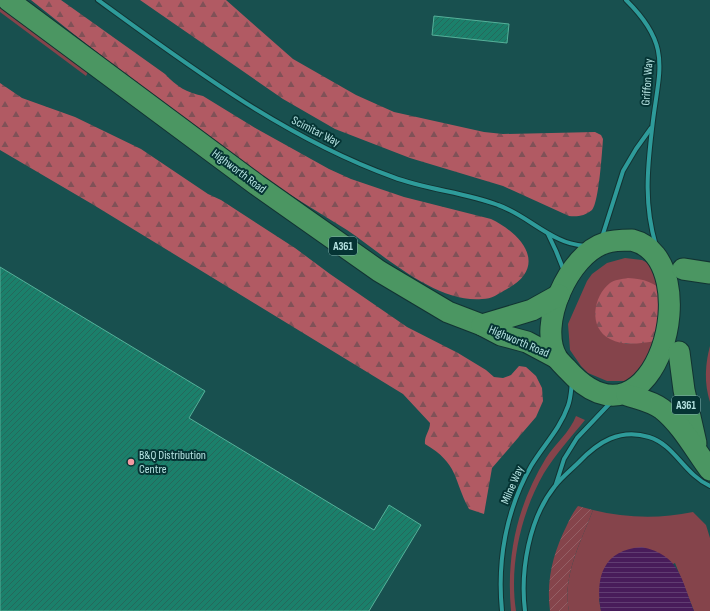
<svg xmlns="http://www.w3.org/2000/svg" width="710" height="611" viewBox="0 0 710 611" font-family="'Sofia Sans Condensed',sans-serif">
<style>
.grass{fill:#85444b;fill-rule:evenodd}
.forest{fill:url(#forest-firs)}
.garden{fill:url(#garden-furrows)}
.water{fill:url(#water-rules)}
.building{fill:url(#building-hatch);stroke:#55b099}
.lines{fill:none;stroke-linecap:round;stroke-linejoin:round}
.street-casing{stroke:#123332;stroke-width:6}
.primary-casing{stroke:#123332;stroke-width:23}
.street{stroke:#2e9b9a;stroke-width:4}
.primary{stroke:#4b9662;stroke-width:21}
.poi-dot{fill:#f49aa2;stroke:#053434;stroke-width:1.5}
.labels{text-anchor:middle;stroke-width:4;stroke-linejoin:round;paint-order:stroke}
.shield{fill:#053434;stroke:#82afae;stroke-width:1}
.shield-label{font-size:11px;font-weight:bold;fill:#b7e4e3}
.street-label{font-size:12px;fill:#b7e4e3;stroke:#053434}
.poi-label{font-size:12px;fill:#b7e4e3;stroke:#053434;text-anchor:start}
</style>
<defs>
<pattern id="forest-firs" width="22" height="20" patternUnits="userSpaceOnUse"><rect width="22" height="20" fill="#b15a63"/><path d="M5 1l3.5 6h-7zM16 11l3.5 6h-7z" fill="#805157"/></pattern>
<pattern id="garden-furrows" width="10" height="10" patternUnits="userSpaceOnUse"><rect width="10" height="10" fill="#85444b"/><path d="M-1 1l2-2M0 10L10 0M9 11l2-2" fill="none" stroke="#945f65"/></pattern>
<pattern id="water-rules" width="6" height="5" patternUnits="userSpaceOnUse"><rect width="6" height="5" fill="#481c5a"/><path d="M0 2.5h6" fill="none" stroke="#603d72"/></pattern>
<pattern id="building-hatch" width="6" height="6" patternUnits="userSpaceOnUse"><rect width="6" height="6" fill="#1b806b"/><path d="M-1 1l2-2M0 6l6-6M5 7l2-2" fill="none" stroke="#26685b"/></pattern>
</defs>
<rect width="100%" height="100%" fill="#18504f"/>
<g class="grass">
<path d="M0 7 88 72 86 76 0 12Z"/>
<path d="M625 258 642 260 661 270 656 359 626 381H607L588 373 581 366 570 350 568 324 587 281 592 274 607 263ZM595 313 656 341 626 344 601 331Z"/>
<path d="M710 346V402C704 383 705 365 710 346Z"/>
<path d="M576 416 585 420C571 437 556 454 544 473 521 513 509 565 516 611H511C506 555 517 506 546 458 555 444 570 432 576 416Z"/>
<path d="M593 510C626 518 659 519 693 512L706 525 710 538V611H694L675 563 599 599 601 611H569C562 576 581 542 593 510Z"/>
</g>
<g class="forest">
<path d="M31 0H61L165 74C177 87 186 92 203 96L257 129 329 169 351 179 404 197 491 219C522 234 549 266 507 289 498 294 492 299 482 299 435 303 384 255 347 230 320 213 293 197 267 180 242 162 218 143 194 125 139 85 84 43 31 0Z"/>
<path d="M140 0H226L293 59 356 95 394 112 484 132 503 134 595 132 601 135 603 139C602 152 599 202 592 210 585 216 577 217 569 216L503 186 410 158 335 129 283 99Z"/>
<path d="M0 83 22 98 75 117 141 149 208 194 221 200 295 248 330 274 407 327 458 353 486 370 494 377 503 378 511 375 519 366 526 367 536 376 542 388 543 401 536 417 492 468 484 514 469 509C453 479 459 464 425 444 424 436 430 431 430 423L403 394 92 204 0 150Z"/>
<path d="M628 278C644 279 655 282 665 294L656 341C641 343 625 347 610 339 588 328 593 296 610 283 614 280 622 279 628 278Z"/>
</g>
<path class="garden" d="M578 506 593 510C581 542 562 576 569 611H550C546 580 553 553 567 525 570 519 573 512 578 506Z"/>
<path class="water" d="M642 547C680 555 681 579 694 611H601C595 577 603 550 642 547Z"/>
<g class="building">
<path d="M434 16 509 24 507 43 432 35Z"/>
<path d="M0 267 205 391 189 418 374 530 389 505 421 525 369 611H0Z"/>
</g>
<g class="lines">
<defs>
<g id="street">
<path d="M98 0C190 67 285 138 393 177 427 190 464 192 498 205 521 213 537 229 559 239 567 243 576 245 585 246"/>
<path d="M626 0C674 47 658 71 652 129 647 171 644 205 656 246"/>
<path d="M548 234 556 251 564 271"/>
<path d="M602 237 623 171 636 149 651 128"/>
<path d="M556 484 564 459 577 438 613 400"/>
<path d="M502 611C497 561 506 510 531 466 543 446 560 429 568 406 571 398 571 390 572 382"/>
<path d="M525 611C520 571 529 518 555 486 562 477 571 470 579 462 598 442 620 428 649 437 675 445 684 474 710 486"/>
</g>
<g id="primary">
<path d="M8 0 257 185 379 271 448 312 482 325 501 335 527 342 557 358"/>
<path d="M632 240C710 260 655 467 567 369 564 366 560 362 557 358 537 325 569 254 605 243 613 240 623 240 632 240Z"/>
<path d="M683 269 710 273"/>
<path d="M482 325 532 310 559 295"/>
<path d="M679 352 684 390 696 443"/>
<path d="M627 395C639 399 651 401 662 409 682 425 695 450 710 470"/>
</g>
</defs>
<use href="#street" class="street-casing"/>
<use href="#primary" class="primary-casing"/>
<use href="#street" class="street"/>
<use href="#primary" class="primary"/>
</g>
<circle class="poi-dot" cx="131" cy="462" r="4"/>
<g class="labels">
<g class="shield">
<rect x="329" y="237" width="28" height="18" rx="3"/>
<rect x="672" y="396" width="28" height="18" rx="3"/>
</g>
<g class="shield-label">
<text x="343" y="250">A361</text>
<text x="686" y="409">A361</text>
</g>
<g class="street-label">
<text transform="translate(647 82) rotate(-86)" y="4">Griffon Way</text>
<text transform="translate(316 131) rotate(27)" y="4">Scimitar Way</text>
<text transform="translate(239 171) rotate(37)" y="4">Highworth Road</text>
<text transform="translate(519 341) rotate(23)" y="4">Highworth Road</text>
<text transform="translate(512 485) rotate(-67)" y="4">Milne Way</text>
</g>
<g class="poi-label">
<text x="139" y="459">B&amp;Q Distribution<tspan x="139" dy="14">Centre</tspan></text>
</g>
</g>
</svg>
